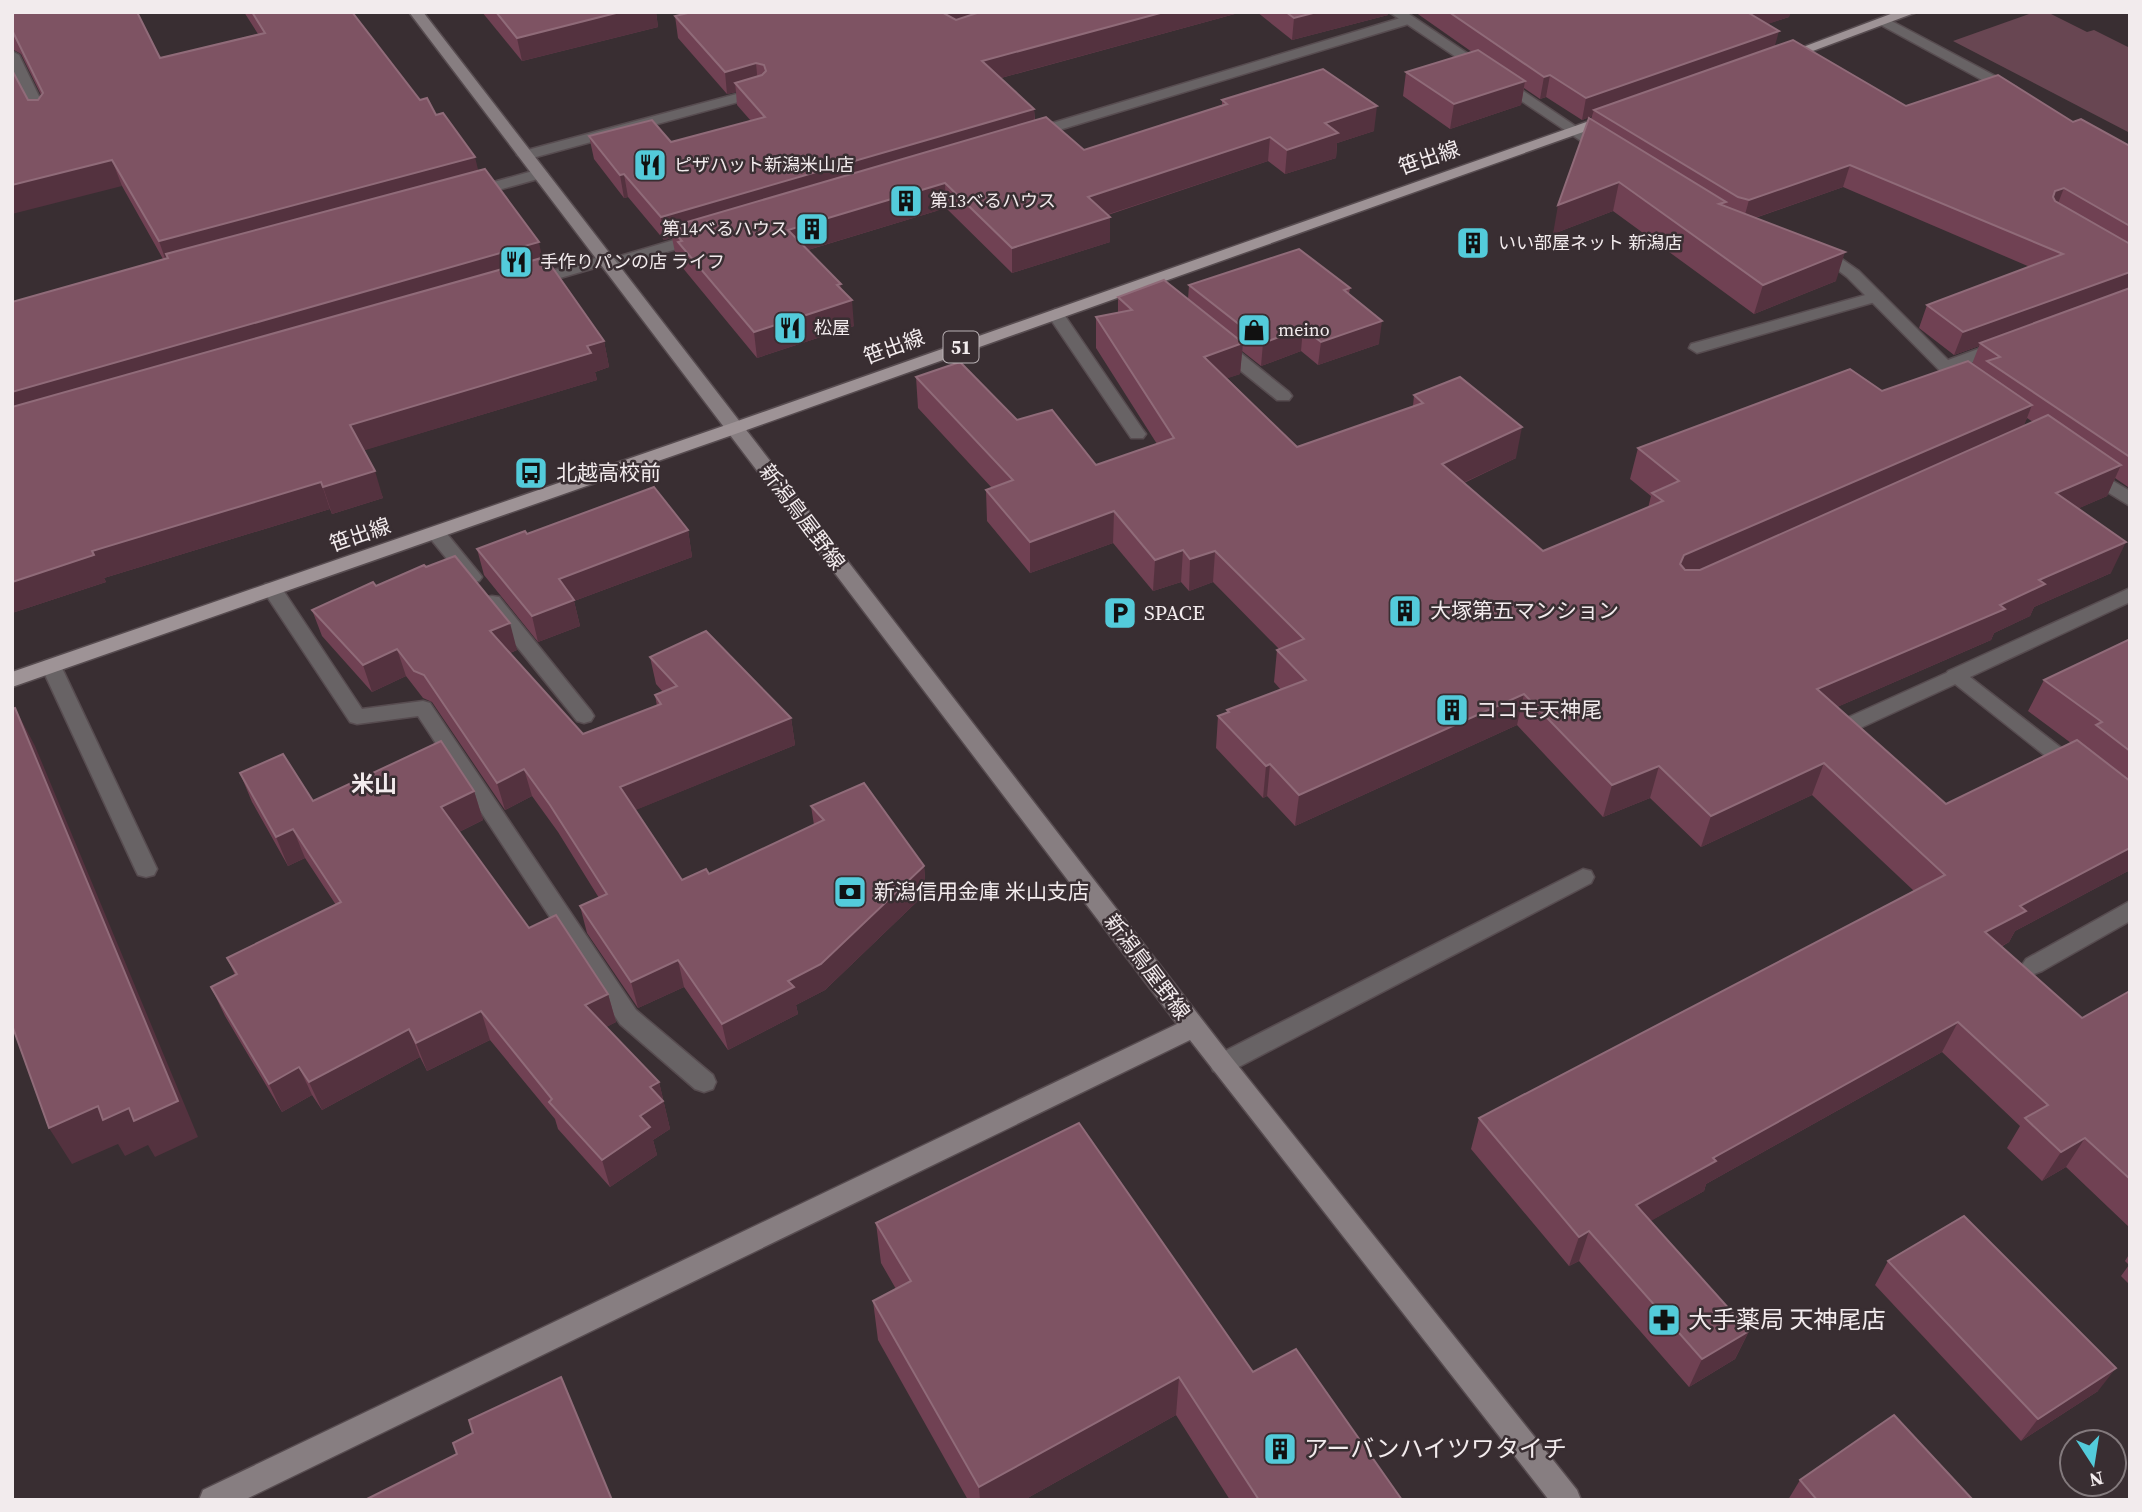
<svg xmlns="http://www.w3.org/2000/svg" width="2142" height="1512" viewBox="0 0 2142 1512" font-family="'Source Serif 4','Noto Sans JP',serif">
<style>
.green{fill:#684652}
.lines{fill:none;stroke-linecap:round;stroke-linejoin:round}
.lane-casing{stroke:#574c50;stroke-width:3}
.street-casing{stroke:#574c50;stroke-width:3}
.secondary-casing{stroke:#574c50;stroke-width:3}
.primary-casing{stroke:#574c50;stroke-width:3}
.lane{fill:#686365;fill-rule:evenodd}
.street{fill:#686365;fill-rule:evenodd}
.secondary{fill:#877e81;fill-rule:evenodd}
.primary{fill:#9e9396;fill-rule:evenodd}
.wall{fill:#704153;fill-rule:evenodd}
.shaded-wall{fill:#54323f}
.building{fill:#7e5363;stroke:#906b79;stroke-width:2}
.labels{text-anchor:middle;stroke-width:5;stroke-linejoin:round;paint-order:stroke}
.far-poi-label{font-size:18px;fill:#f2ebed;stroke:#392e32;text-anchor:start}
.shield{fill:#392e32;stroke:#bab2b5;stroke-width:2}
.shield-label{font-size:19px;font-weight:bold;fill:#f2ebed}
.street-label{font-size:21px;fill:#f2ebed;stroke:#392e32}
.poi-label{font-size:21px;fill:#f2ebed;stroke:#392e32;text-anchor:start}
.neighbourhood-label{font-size:23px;font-weight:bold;fill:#f2ebed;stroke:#392e32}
.near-poi-label{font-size:24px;fill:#f2ebed;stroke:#392e32;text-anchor:start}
</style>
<rect width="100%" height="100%" fill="#392e32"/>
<path class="green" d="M2035 12H2047L2087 32 2094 30 2130 48V133L1953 41Z"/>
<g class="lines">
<defs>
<g id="lane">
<path d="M1407 16 1414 20 1412 23 1059 130H1049L1047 127 1049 124Z"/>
<path d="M759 88 764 89 766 92 764 95 525 160 517 155 520 152Z"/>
<path d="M701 232 709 237 707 240 609 269 601 264 603 261Z"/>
<path d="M1876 292 1882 294 1884 297 1882 300 1697 353 1689 348 1691 344Z"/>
<path d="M1055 309 1061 310 1143 430 1146 434 1143 438H1131L1047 314Z"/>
<path d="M1221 341 1227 342 1289 392 1292 396 1289 400H1277L1215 350 1213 346Z"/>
<path d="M436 527 443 529 479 573 482 577 479 581H465L429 537 427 533 429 529Z"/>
<path d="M272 583 279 584 362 709 423 701 430 703 636 1010 713 1075 716 1082 713 1089 704 1092 695 1089 620 1024 418 716 357 724 350 722 262 589 265 584Z"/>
<path d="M492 596 499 597 591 711 594 716 591 721 584 723 577 721 485 607 482 602 485 597Z"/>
<path d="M51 659 58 661 61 666 157 869 154 875 146 877 138 875 135 869 41 666 44 661Z"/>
<path d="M1955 669 1962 671 1965 676 1962 681 1843 736 1836 738 1829 736 1826 731 1829 726Z"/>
<path d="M1583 869 1591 871 1594 877 1591 883 1231 1071 1222 1074 1213 1071 1210 1064 1213 1057Z"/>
<path d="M2130 901V921L2042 971 2034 974 2026 971 2022 965 2026 959Z"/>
</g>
<g id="street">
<path d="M1389 12H1406L1611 150 1609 153H1599Z"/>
<path d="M1884 17 2016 87 2018 90 2016 93H2006L1879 24 1877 21Z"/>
<path d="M12 51 19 55 50 119 48 122H38L36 119 12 70Z"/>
<path d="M540 169 545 171 548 174 545 177 470 198 462 193 465 190Z"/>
<path d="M1819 243 1859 271 1948 360 2000 341 2008 346 2006 350 1957 368 1977 389 1974 393H1962L1847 277 1813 251 1811 248 1813 245Z"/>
<path d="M606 255 612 257 614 260 612 263 529 287 521 282 523 279Z"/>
<path d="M2089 467 2130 491V506L2083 477 2080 473Z"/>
<path d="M2130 588V602L1970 677 2082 764 2086 769 2082 774 2075 777 2068 774 1945 676 1948 671Z"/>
</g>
<path id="secondary" d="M409 12H423L1231 1057 1577 1490 1581 1500H1549L1190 1040 244 1500H199L203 1490 1177 1024Z"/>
<g id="primary">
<path d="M1896 12H1917L1786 61H1776L1774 58Z"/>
<path d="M1612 113 1617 114 1619 117 1617 120 741 432 12 687V672L729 424Z"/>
</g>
</defs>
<use href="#lane" class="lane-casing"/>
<use href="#street" class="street-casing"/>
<use href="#secondary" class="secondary-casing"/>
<use href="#primary" class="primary-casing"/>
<use href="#lane" class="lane"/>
<use href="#street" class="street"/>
<use href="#secondary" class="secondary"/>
<use href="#primary" class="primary"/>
</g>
<g class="wall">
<path d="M12 12 160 58 258 34 244 12H348L420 100 436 115 479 171 604 341 609 367 595 372 597 380 364 450 383 498 332 514 330 509 104 578 106 582 12 613 163 259 122 186 28 100H38L41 95 21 54 12 49Z"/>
<path d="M482 12H656L658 27 522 61Z"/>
<path d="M692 12H1242L1001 78 1034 109 1035 121 1084 150 1222 106V100L1374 131 1337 143 1336 158 1285 174 1268 161 1108 215 1110 242 1012 273 946 208 808 250 842 289 854 326 757 358 682 267 681 260 675 252 672 238 664 240 628 197 624 198 594 159 589 136 671 142 751 121 737 105 736 92 727 94 678 38 675 16Z"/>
<path d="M1257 12H1388V15L1292 40Z"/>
<path d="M1415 12H1790L1789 17 1767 24 1775 46 1906 106 2073 122 2130 146V486L2128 487 2115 478 2107 496 2079 508 2111 573 2034 607 2030 616 1994 633 1991 640 1837 707 1946 804 2071 743 2028 711 2044 680 2130 639V870L2015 931 2009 942 2001 947 2082 1018 2130 991V1228L2066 1167 2042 1181 2007 1148 2020 1126 1942 1052 1706 1184 1704 1191 1650 1221 1749 1331 1735 1359 1689 1387 1579 1261 1569 1266 1471 1149 1479 1118 1914 891 1812 795 1701 847 1650 798 1603 817 1517 725 1295 826 1267 796 1263 798 1216 748 1218 716 1227 713V710L1281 690 1274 682 1277 650 1279 649 1213 582 1189 591 1181 582 1153 591 1113 543 1030 573 987 521 986 490 992 488 918 408 916 377 1017 420 1096 465 1157 444 1096 348V317L1118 313V297L1188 299 1189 285 1350 288 1349 294 1379 344 1318 365 1301 351 1261 366 1242 351 1240 374 1227 378 1297 447 1413 406 1414 395 1516 458 1464 483 1543 551 1648 508 1651 496 1630 479 1638 448 1882 391 1972 364 1979 346 1954 355 1919 328 1927 305 2030 267 1843 187 1755 218 1836 281 1754 314 1613 211 1553 234 1592 116 1582 120 1546 97 1540 99 1524 88 1521 105 1450 129 1403 96 1406 72 1472 52ZM2027 418 2033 422 2023 426Z"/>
<path d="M688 530 692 557 574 601 580 626 538 642 484 575 477 549 527 534Z"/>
<path d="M376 586 517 650 510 653 583 734 657 706 655 695 663 692 656 684 650 657 791 718 795 745 635 810 682 880 709 874 814 825 811 806 924 866 926 893 825 990 796 1005 798 1014 728 1050 684 987 638 1008 587 933 580 906 599 898 558 832 532 796 505 810 432 702 423 698 406 676 372 692 322 636 312 610Z"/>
<path d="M240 773 313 801 474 791 483 820 459 832 529 928 608 994 616 1022 606 1027 659 1082 670 1129 653 1140 657 1155 610 1187 558 1129 555 1119 490 1040 427 1071 420 1057 322 1110 312 1095 282 1112 225 1016 211 987 235 975 227 958 336 905 305 858 288 866 252 802Z"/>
<path d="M876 1223 1253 1372 1402 1500H1230L1176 1415 1024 1500H968L878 1340 873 1301 896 1289 881 1263Z"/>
<path d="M2130 1253V1285L2121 1276 2129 1265 2125 1261Z"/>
<path d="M1888 1261 2098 1391 2021 1441 1875 1285Z"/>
<path d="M1800 1480 1973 1500H1788Z"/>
</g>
<g class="shaded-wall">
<path d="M620 12H656L658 27 522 61 517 38Z"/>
<path d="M947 12H1009L950 29 945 14Z"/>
<path d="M1164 12H1242L982 83V61Z"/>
<path d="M1317 12H1388V15L1292 40 1294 18Z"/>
<path d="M1745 12H1790L1789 17 1740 33Z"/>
<path d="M1779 31 1773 53 1594 110 1592 116 1582 120 1586 98Z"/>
<path d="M756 63 758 85 735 83 736 92 727 94 725 72Z"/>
<path d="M1550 75 1546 97 1540 99 1544 77Z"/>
<path d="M1525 81 1521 105 1450 129 1454 104Z"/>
<path d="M1377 106 1374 131 1337 143 1336 158 1285 174 1287 150 1325 123Z"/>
<path d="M1034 109 1035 131 670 227 672 238 664 240 661 217Z"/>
<path d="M1270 137 1268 161 1088 221V197Z"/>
<path d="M475 157 481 182 166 254 171 266 168 267 159 241Z"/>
<path d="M112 160 122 186 12 214V185Z"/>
<path d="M1850 165 1843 187 1743 222 1749 200Z"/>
<path d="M624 174 628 197 624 198 620 175Z"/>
<path d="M1619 182 1613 211 1553 234 1558 205Z"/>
<path d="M945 183 946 208 791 255 788 230Z"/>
<path d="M2064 188 2055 211 2046 214 2055 191Z"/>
<path d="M1110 217V242L1012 273V248Z"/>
<path d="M539 242 544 268 12 422V392Z"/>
<path d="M1845 252 1836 281 1754 314 1763 285Z"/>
<path d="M2130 272V291L1980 343 1979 346 1954 355 1963 332Z"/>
<path d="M841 284 843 303 852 300 854 326 757 358 754 332Z"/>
<path d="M1382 321 1379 344 1318 365 1321 342Z"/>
<path d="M1303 328 1301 351 1261 366 1263 343Z"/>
<path d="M604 341 609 367 595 372 597 380 359 452 350 425Z"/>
<path d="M1243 343 1240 374 1203 387 1204 357Z"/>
<path d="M2032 405 2020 436 1671 595 1680 564 1684 555Z"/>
<path d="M1522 427 1516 458 1437 495 1442 464Z"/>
<path d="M2121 465 2107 496 2043 524 2056 493Z"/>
<path d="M375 471 383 498 332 514 323 487Z"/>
<path d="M321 482 330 509 104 578 106 582 12 613V582L92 551Z"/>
<path d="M1114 511 1113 543 1030 573V542Z"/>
<path d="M688 530 692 557 574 601 580 626 538 642 532 616 559 579Z"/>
<path d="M2126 542 2111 573 2034 607 2030 616 1994 633 1991 640 1805 721 1817 689 2000 605 2039 580Z"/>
<path d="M1183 550 1181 582 1153 591 1155 560Z"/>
<path d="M1215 551 1213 582 1189 591 1190 559Z"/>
<path d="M510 623 517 650 497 658 490 631Z"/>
<path d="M397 649 406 676 372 692 363 665Z"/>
<path d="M1524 694 1517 725 1295 826 1299 795Z"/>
<path d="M15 708 35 746 198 1137 155 1157 148 1145 125 1156 118 1144 72 1164 49 1128 98 1106Z"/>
<path d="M791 718 795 745 626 814 620 787Z"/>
<path d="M1824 763 1812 795 1701 847 1711 816Z"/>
<path d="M1270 764 1267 796 1263 798 1266 766Z"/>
<path d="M1659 766 1650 798 1603 817 1612 785Z"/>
<path d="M524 769 532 796 505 810 497 783Z"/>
<path d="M474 791 483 820 451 836 441 807Z"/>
<path d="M293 829 305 858 288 866 276 837Z"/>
<path d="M2130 848V870L2015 931 2009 942 1969 963 1985 932 2020 906Z"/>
<path d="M924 866 926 893 825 990 796 1005 798 1014 728 1050 722 1024 788 981Z"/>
<path d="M678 960 684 987 638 1008 631 982Z"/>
<path d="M608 994 616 1022 593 1034 585 1005Z"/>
<path d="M481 1011 490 1040 427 1071 416 1043Z"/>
<path d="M1958 1022 1942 1052 1706 1184 1704 1191 1626 1235 1636 1205 1713 1158Z"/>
<path d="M409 1029 420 1057 322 1110 309 1082Z"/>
<path d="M299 1067 312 1095 282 1112 269 1084Z"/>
<path d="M659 1082 670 1129 653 1140 657 1155 610 1187 602 1160 640 1116 650 1087Z"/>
<path d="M2085 1138 2066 1167 2042 1181 2061 1152Z"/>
<path d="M1589 1231 1579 1261 1569 1266 1579 1237Z"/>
<path d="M1749 1331 1735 1359 1689 1387 1702 1359Z"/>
<path d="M2116 1368 2098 1391 2021 1441 2038 1419Z"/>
<path d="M1179 1377 1176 1415 1024 1500H980L979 1487Z"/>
</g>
<g class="building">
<path d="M18 12H137L160 58 265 33 252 12H352L420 100 427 98 436 115 443 113 475 157 159 241 112 160 12 185V70L28 100H38L43 93 12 30V14Z"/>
<path d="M496 12H620L517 38Z"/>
<path d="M692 12H947L945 14 956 20 980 12H1164L982 61 1034 109 661 217 624 174 620 175 589 136 652 120 671 142 765 117 735 83 762 75 766 71 764 65 756 63 725 72 675 16Z"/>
<path d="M1286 12H1317L1294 18Z"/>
<path d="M1449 12H1747L1779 31 1586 98 1550 75 1544 77Z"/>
<path d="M1793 40 1906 106 1998 75 2073 122 2081 119 2130 146V226L2064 188 2055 191 2053 197 2055 201 2130 244V272L1963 332 1927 305 2063 254 1850 165 1749 200 1738 197 1594 110Z"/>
<path d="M1478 50 1525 81 1454 104 1406 72Z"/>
<path d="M1323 69 1377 106 1325 123 1338 133 1287 150 1270 137 1088 197 1110 217 1012 248 945 183 788 230 841 284 837 285 852 300 754 332 678 242 682 241 670 227 1046 117 1084 150 1227 104 1222 100Z"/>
<path d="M1589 118 1726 202 1719 204 1845 252 1763 285 1619 182 1558 205Z"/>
<path d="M485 169 539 242 12 392V302L168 258 166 254Z"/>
<path d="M1299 249 1350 288 1344 290 1382 321 1321 342 1303 328 1263 343 1189 285Z"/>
<path d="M545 257 604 341 587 346 591 353 350 425 375 471 323 487 321 482 92 551 94 555 12 582V407Z"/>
<path d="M1164 280 1243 343 1204 357 1297 447 1423 403 1414 395 1460 377 1522 427 1442 464 1543 551 1663 501 1652 493 1679 481 1638 448 1850 369 1882 391 1968 361 2032 405 1684 555 1680 564 1685 570H1700L2048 415 2121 465 2056 493 2126 542 2039 580 2045 584 2000 605 2005 609 1817 689 1946 804 2077 740 2130 781V848L2020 906 2026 911 1985 932 2082 1018 2130 991V1179L2085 1138 2061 1152 2025 1118 2048 1105 1958 1022 1713 1158 1716 1161 1636 1205 1749 1331 1702 1359 1589 1231 1579 1237 1479 1118 1945 875 1824 763 1711 816 1659 766 1612 785 1524 694 1299 795 1270 764 1266 766 1218 716 1229 712 1227 710 1306 680 1277 650 1304 639 1215 551 1190 559 1183 550 1155 560 1114 511 1030 542 986 490 1013 480 916 377 960 362 1017 420 1052 410 1096 465 1174 438 1096 317 1132 310 1118 297Z"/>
<path d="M2130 288V457L1987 361 2000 357 1980 343Z"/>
<path d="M654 487 688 530 559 579 574 600 532 616 477 549 525 531 527 534Z"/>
<path d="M455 556 510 623 490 631 583 734 661 704 655 695 677 686 650 657 706 631 791 718 620 787 682 880 706 869 709 874 824 820 811 806 864 783 924 866 821 964 788 981 794 987 722 1024 678 960 631 982 580 906 607 894 550 805 524 769 497 783 424 675 414 671 397 649 363 665 312 610 373 582 376 586 424 565 426 567Z"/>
<path d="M2130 639V751L2096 725 2102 722 2044 680Z"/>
<path d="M15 708 178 1101 134 1121 129 1108 103 1120 98 1106 49 1128 12 1025V709Z"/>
<path d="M441 741 474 791 441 807 529 928 556 915 608 994 585 1005 659 1082 650 1087 663 1101 640 1116 650 1127 602 1160 549 1102 552 1099 481 1011 416 1043 409 1029 309 1082 299 1067 269 1084 211 987 237 974 227 958 341 902 293 829 276 837 240 773 283 754 313 801Z"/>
<path d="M1079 1123 1253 1372 1296 1349 1402 1500H1259L1179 1377 979 1487 873 1301 911 1281 876 1223Z"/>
<path d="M1964 1216 2116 1368 2038 1419 1888 1261Z"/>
<path d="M561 1377 612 1500H365L457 1454 453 1443 473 1433 469 1420Z"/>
<path d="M1894 1415 1973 1500H1817L1800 1480Z"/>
</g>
<defs>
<symbol id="restaurant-square" viewBox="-11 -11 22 22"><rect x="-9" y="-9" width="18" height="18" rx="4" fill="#53cbda" stroke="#392e32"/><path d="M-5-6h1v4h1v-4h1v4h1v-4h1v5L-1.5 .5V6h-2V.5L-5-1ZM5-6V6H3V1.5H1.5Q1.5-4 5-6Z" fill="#111"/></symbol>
<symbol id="building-square" viewBox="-11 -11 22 22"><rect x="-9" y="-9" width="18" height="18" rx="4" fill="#53cbda" stroke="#392e32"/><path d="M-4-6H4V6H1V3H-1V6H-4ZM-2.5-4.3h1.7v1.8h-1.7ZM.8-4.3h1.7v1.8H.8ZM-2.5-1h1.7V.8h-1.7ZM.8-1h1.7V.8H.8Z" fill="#111"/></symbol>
<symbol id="shop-square" viewBox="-11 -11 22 22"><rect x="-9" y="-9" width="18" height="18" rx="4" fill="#53cbda" stroke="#392e32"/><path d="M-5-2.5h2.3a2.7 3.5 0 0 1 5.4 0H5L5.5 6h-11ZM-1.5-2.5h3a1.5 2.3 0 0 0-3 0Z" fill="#111"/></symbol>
<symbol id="bus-square" viewBox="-11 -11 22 22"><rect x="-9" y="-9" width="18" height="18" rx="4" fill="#53cbda" stroke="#392e32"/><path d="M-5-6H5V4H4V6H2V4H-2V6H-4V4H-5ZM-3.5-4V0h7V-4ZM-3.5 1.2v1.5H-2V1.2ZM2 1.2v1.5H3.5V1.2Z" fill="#111"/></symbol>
<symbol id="parking-square" viewBox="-11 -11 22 22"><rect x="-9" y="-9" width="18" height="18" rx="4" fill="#53cbda" stroke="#392e32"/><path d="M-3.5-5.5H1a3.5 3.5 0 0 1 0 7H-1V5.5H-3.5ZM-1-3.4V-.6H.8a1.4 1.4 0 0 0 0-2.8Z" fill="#111"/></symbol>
<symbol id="bank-square" viewBox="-11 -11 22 22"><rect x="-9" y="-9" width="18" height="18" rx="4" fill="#53cbda" stroke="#392e32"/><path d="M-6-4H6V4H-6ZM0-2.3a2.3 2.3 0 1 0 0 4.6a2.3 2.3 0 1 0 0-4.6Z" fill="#111"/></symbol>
<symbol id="pharmacy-square" viewBox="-11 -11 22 22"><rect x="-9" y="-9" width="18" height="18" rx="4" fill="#53cbda" stroke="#392e32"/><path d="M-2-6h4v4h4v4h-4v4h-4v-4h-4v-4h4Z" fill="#111"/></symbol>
</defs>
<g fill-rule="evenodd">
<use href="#restaurant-square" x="631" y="146" width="38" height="38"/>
<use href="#building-square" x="887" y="182" width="38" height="38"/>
<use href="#building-square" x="793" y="210" width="38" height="38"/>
<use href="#building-square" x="1454" y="224" width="38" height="38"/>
<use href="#restaurant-square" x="497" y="243" width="38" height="38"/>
<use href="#restaurant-square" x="771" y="309" width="38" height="38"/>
<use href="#shop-square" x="1235" y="311" width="38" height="38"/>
<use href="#bus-square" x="512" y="454" width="38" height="38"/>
<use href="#building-square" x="1386" y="592" width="38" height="38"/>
<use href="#parking-square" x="1101" y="594" width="38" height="38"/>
<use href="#building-square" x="1433" y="691" width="38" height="38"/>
<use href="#bank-square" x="831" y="873" width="38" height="38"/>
<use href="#pharmacy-square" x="1645" y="1301" width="38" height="38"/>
<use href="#building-square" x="1261" y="1430" width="38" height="38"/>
</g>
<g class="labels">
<g class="far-poi-label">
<text x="674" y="171">ピザハット新潟米山店</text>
<text x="930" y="207">第13べるハウス</text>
<text x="788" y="235" text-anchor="end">第14べるハウス</text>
<text x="1498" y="249">いい部屋ネット 新潟店</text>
<text x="540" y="268">手作りパンの店 ライフ</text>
<text x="814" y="334">松屋</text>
<text x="1278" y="336">meino</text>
</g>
<rect class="shield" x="943.5" y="331.5" width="35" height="31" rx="5"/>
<g class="shield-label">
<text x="961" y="354">51</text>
</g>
<g class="street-label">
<text transform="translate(1429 158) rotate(-19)" y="7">笹出線</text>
<text transform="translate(894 347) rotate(-20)" y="7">笹出線</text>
<text transform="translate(802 517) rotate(53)" y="7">新潟鳥屋野線</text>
<text transform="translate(360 535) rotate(-19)" y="7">笹出線</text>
<text transform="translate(1147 967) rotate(53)" y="7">新潟鳥屋野線</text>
</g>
<g class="poi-label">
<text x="556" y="480">北越高校前</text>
<text x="1430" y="618">大塚第五マンション</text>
<text x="1144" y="620">SPACE</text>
<text x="1476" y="717">ココモ天神尾</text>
<text x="874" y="899">新潟信用金庫 米山支店</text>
</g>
<g class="neighbourhood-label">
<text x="374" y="792">米山</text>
</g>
<g class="near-poi-label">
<text x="1688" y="1328">大手薬局 天神尾店</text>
<text x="1304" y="1457">アーバンハイツワタイチ</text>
</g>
</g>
<rect width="2142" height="1512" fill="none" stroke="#f2ebed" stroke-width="28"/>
<g transform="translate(2093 1463) rotate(168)"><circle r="33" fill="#392e32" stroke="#837a7d" stroke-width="2"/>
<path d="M0-5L12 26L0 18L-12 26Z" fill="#53cbda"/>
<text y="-10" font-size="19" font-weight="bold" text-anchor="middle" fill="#f2ebed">N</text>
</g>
</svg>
